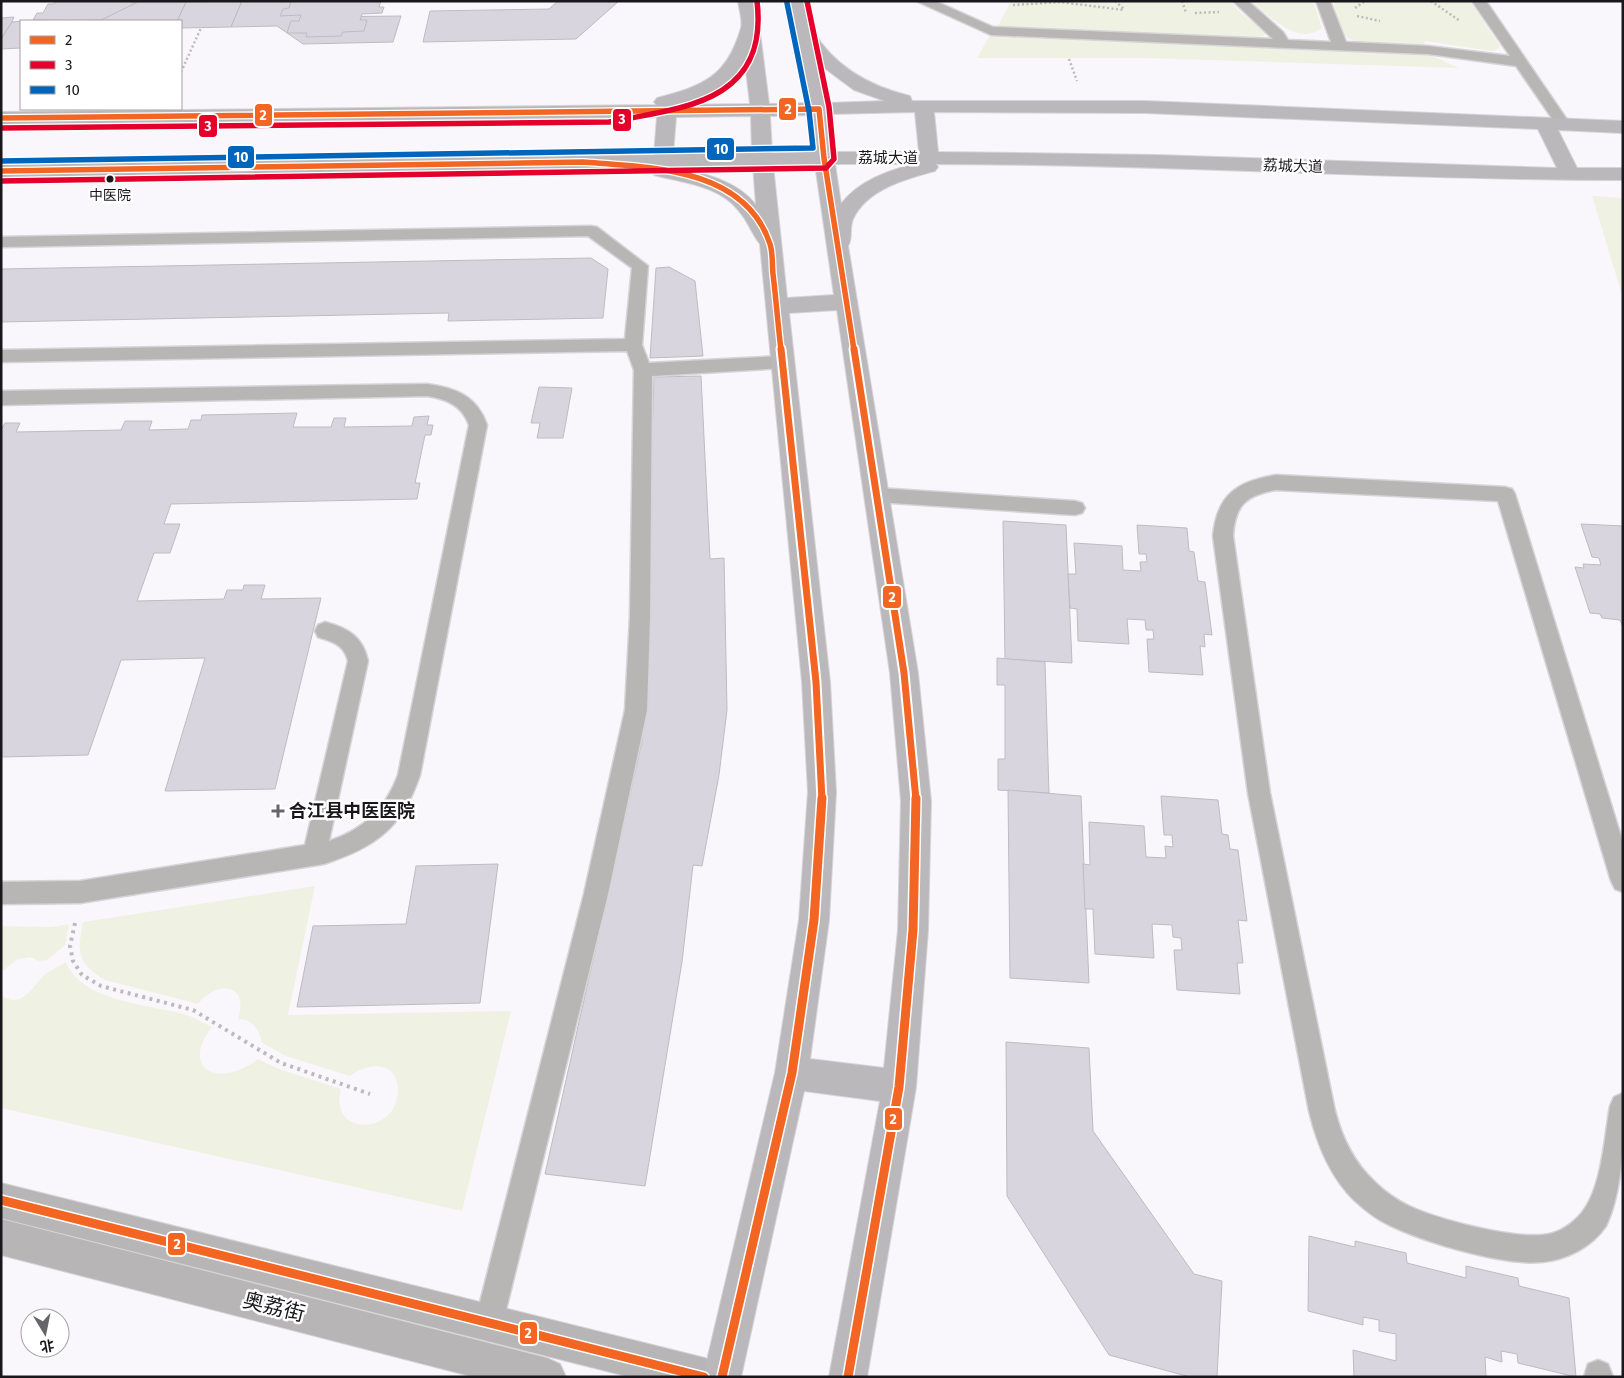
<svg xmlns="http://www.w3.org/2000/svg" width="1624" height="1378" viewBox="0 0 1624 1378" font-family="'Fira Sans','Noto Sans SC',sans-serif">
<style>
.green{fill:#eff2e3}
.building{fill:#d9d5de;stroke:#bebcc1}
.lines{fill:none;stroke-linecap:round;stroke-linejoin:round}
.lane-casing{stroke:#d5d4d7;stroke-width:3}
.secondary-casing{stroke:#d5d4d7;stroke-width:2}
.primary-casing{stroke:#d5d4d7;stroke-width:2}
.path-far1{stroke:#bcbbbb;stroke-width:2.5;stroke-dasharray:2 2.5;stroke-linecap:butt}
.path{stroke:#bcbbbb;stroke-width:4;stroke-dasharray:3 4.5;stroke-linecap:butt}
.lane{fill:#b8b6b5;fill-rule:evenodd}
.secondary{fill:#b7b5b5;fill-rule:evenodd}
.primary{fill:#bab8ba;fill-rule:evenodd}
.bus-1-far2-casing{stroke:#fff;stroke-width:8}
.bus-1-far1-casing{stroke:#fff;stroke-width:11}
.bus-1-casing{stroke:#fff;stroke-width:12}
.bus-2-casing{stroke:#fff;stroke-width:8}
.bus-3-casing{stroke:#fff;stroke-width:8}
.bus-1-far2{stroke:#f26522;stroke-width:5.5}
.bus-1-far1{stroke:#f26522;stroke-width:7}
.bus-1{stroke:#f26522;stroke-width:9}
.bus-2{stroke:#e4002b;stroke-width:5.5}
.bus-3{stroke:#0065bd;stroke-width:5.5}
.bus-dot{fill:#19171b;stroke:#fff;stroke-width:2}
.poi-dot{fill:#67656a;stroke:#fff;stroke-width:2}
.labels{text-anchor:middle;stroke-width:5;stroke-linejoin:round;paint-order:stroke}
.far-bus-label{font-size:14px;fill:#19171b;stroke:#fff}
.far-street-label{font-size:15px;fill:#19171b;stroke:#fff}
.poi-label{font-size:18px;font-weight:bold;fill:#19171b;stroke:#fff;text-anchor:start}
.near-street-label{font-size:21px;fill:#19171b;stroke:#fff}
.line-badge{stroke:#fff;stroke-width:2}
.badge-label{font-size:14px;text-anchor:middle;font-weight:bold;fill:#fff}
</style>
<rect width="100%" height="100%" fill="#f9f7fc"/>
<g class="green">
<path d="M1011 1H1230L1241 13 1265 31 1264 36 1258 39 1006 29 998 26Z"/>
<path d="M1251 1H1313L1322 28C1302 42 1286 29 1269 16 1263 12 1256 7 1251 1Z"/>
<path d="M1333 1H1470L1500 46 1498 49 1491 51 1426 41 1422 46H1416L1359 43 1348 38 1342 31Z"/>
<path d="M990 35 1428 54 1459 68 1145 58H977Z"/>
<path d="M1592 196 1623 198V298Z"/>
<path d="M315 886 288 1015 511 1011 462 1211 1 1108V995C20 1009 31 990 42 977 48 971 58 967 66 962 81 1001 149 1005 184 1014 194 1017 203 1023 212 1027 179 1070 219 1089 258 1059L279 1069 341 1089C329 1136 391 1134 397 1098 403 1063 372 1059 350 1076L286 1056 262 1043C259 1029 253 1019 238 1019 250 983 216 980 198 1004L105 980C77 963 77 953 83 922Z"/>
<path d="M69 924 65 945 47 960 39 961 30 957 16 960 1 972V926L52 927Z"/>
</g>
<g class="building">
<path d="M56 1H131V3L138 2 134 11H139L136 18H115L113 21 33 20 37 13H43L48 4H54Z"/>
<path d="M242 1 231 27 181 28V21H177L186 2Z"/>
<path d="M242 1H293L314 17 401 16 393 42 303 44 277 26 231 27Z"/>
<path d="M291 1H381L379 7H384L382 13 362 14 360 20H367L364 31 343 32 341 36 306 37 307 33H287L291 21H299L301 15 280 16 283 9 289 8Z"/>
<path d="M558 1H619L576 39 423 42 430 11 549 9Z"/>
<path d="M138 2H186L177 21H32L101 20Z"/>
<path d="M14 17 12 22 1 39V18Z"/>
<path d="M21 21V48L1 49V39L12 22Z"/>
<path d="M591 258 608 269 603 318 448 321 449 313 1 322V269Z"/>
<path d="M669 267 695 281 703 356 650 358 656 268Z"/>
<path d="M701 376 710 559 724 558 727 710 719 775 702 866 693 865 682 962 645 1186 545 1174 642 741 654 377Z"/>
<path d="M539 387 572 388 563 438H537L540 423H531Z"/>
<path d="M297 413 293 427H331L334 418H346L344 427 412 426 414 417 429 416 427 425H433L431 435H425L415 483H420L417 499 171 504 164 524H180L170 553H154L137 601 224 599 227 590H243L244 585H265L261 599 321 598 275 789 165 791 205 658 121 660 88 755 1 757V430L5 423H20L16 432 121 430 125 421H152L149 430 188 429 191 420H201L202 415Z"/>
<path d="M1003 521 1066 525 1072 663 1005 659Z"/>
<path d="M1581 524 1623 526V627L1620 620 1602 618 1600 614 1590 613 1575 567 1584 568 1583 564 1601 565 1599 558 1592 557Z"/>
<path d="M1137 525 1187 528 1189 551 1194 552 1198 581 1205 582 1212 635 1204 634 1205 647 1200 646 1203 675 1149 672 1147 639H1154L1153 630H1146L1145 620 1127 619 1129 644 1078 641 1077 609 1070 608 1068 574H1076L1074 543 1122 546 1123 570 1141 571 1140 562H1147L1146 554H1139Z"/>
<path d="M997 658 1045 662 1049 793 998 790V759H1005V685H997Z"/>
<path d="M1008 790 1081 796 1089 983 1010 978Z"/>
<path d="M1161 796 1218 800 1222 834 1228 835 1230 849 1238 850 1247 921 1238 920 1243 963H1237L1240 994 1177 990 1174 950H1182L1181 938 1173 937 1172 925 1152 924 1154 958 1095 954 1093 909H1085L1083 864 1090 865 1089 822 1144 826 1146 857 1166 858 1165 846 1173 847 1172 835H1164Z"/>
<path d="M498 864 480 1003 297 1007 313 926 406 924 416 866Z"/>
<path d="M1006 1042 1089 1048 1093 1131 1194 1274 1222 1281 1217 1377H1190L1109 1355 1007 1196Z"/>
<path d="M1309 1236 1355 1247V1241L1406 1253 1407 1263 1466 1278V1266L1518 1278 1519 1286 1569 1298 1576 1377 1518 1363 1517 1354 1501 1351 1502 1362 1485 1357 1486 1377H1354L1353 1350 1396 1361V1334L1379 1331V1320L1363 1317V1325L1308 1311Z"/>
</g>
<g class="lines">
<defs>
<g id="lane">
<path d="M916 1H935L993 27 1273 39 1233 1H1248L1283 32 1288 40 1331 42 1316 1H1330L1346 42 1428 46 1510 56 1472 1H1486L1570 124 1563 129 1558 127 1516 66 1428 54 991 35Z"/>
<path d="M591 226 597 227 648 266 642 345 649 363 783 356 789 358 792 362 789 366 783 368 652 376 650 617 647 710 608 894 503 1322 499 1332 489 1336 479 1332 475 1322 584 894 625 710 630 617 634 370 627 351 1 362V350L625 339 632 268 588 236 1 247V237Z"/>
<path d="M427 384C456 388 477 396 487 425L420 775C402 828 376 847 324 864L80 903 1 904V882L80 881 305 845 348 661C344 644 332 642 318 637L315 631 318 625 325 622C348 628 363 637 368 661L329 841C363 830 386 808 398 775L469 425C462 405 446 399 427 396L1 405V391Z"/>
<path d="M1276 475 1505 487 1512 489 1515 494 1623 843V892L1615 889 1611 881 1498 501 1276 490C1246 495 1235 505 1233 536L1270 793 1335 1111C1342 1138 1354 1163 1375 1182 1385 1192 1397 1200 1409 1206 1439 1220 1510 1238 1542 1235 1556 1234 1568 1227 1578 1217 1602 1193 1604 1139 1610 1106L1614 1097 1623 1093C1623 1137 1624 1188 1606 1226 1592 1247 1566 1260 1542 1262 1504 1266 1423 1242 1389 1225 1376 1219 1365 1210 1355 1201 1330 1177 1317 1144 1309 1111L1248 793 1213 536C1217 495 1237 481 1276 475Z"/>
<path d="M877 488 1075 501 1082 503 1085 508 1082 513 1075 515 877 502 870 500 867 495 870 490Z"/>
<path d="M1598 1360 1608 1364 1613 1377H1584L1588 1364Z"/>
</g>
<g id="secondary">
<path d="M1 1183 705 1358 718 1364 724 1377H630L1 1218Z"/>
<path d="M1 1219 547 1358 560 1364 566 1377H474L1 1255Z"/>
</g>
<path id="primary" d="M738 1H756L769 104 808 103 788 1H806C808 10 808 24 813 31 835 67 869 86 910 96L912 101H1145L1623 121V133L1558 130 1577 168H1623V180C1394 180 1165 164 936 164L938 167 935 171C906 179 867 189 853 219 849 228 853 238 848 246L918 673 931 801 928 930 916 1087 867 1377H829L880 1101 804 1091 741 1377H703L775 1073 799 920 808 792 802 682 760 244C752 234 748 221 739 211 719 185 683 183 654 175L651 171 654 167 1 177V165L654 155 657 117 1 124V112L657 105 654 102 657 98C703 86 727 77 741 28 743 21 739 9 738 1ZM745 62 750 104 674 105C706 97 726 91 745 62ZM819 64 854 90 885 101 827 103ZM915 112 919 152H833L829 114ZM934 112 1145 113 1538 129 1557 168 1156 155 938 152ZM810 115 814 152 772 153 770 116ZM751 116 752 153 673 154 676 117ZM815 164 834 295 787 298 773 165ZM835 164H914C887 171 859 181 841 204ZM753 165 756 205C736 179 701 173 671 167ZM837 310 890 673 901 801 898 930 884 1068 810 1059 829 920 836 792 830 682 789 313Z"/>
</defs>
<use href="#lane" class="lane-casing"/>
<use href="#secondary" class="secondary-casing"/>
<use href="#primary" class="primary-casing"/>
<g class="path-far1">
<path d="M1115 1 1125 10"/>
<path d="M1182 1 1186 13"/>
<path d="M1431 1 1460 21"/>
<path d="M1013 5 1060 2 1124 10"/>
<path d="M1355 8 1365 1"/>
<path d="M1195 13 1219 12"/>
<path d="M1357 16 1380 21"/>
<path d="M1069 59 1077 81"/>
<path d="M181 72 201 28"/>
</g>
<path class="path" d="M75 923 70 946 73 961 82 975 101 986 193 1010 281 1063 370 1094"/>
<use href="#lane" class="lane"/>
<use href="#secondary" class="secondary"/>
<use href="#primary" class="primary"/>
<defs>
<g id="bus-1-far2">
<path d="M1 118 819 109 824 158 854 350"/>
<path d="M1 171 583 162C648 167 745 167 770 244 773 253 772 265 773 274 776 299 778 325 781 350"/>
</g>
<g id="bus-1-far1">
<path d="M781 349 816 682 822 800"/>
<path d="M854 349 904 673 916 800"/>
</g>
<g id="bus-1">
<path d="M1 1200 704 1377"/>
<path d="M722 1377 792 1073 814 920 822 798"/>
<path d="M848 1377 899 1087 913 930 916 798"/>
</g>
<g id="bus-2">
<path d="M1 128 609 122C684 108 769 102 757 1"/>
<path d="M1 181 826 168 834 159 829 107 807 1"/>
</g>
<path id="bus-3" d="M1 161 813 148 809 111 787 3"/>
</defs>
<use href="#bus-1-far2" class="bus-1-far2-casing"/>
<use href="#bus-1-far1" class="bus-1-far1-casing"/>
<use href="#bus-1" class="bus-1-casing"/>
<use href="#bus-2" class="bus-2-casing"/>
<use href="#bus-3" class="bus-3-casing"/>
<use href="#bus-1-far2" class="bus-1-far2"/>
<use href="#bus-1-far1" class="bus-1-far1"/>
<use href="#bus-1" class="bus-1"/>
<use href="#bus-2" class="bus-2"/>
<use href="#bus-3" class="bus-3"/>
</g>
<circle class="bus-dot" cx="110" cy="179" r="4.5"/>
<path class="poi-dot" d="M275.5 803.5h5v5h5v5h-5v5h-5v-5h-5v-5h5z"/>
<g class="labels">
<g class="far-bus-label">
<text x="110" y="200">中医院</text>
</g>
<g class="far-street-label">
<text x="888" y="163">荔城大道</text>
<text transform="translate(1293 166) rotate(2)" y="5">荔城大道</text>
</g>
<g class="poi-label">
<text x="289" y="817">合江县中医医院</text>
</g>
<g class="near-street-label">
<text transform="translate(274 1307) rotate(14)" y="7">奥荔街</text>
</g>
</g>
<g class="line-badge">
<rect x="778" y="97" width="19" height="24" rx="5" fill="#f26522"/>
<rect x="254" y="103" width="19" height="24" rx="5" fill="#f26522"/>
<rect x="612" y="108" width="20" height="24" rx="5" fill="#e4002b"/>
<rect x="198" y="114" width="20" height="24" rx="5" fill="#e4002b"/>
<rect x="706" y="137" width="29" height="24" rx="5" fill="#0065bd"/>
<rect x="227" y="145" width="28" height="24" rx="5" fill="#0065bd"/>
<rect x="882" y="585" width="20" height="24" rx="5" fill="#f26522"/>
<rect x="884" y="1107" width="19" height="24" rx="5" fill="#f26522"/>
<rect x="167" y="1232" width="19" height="24" rx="5" fill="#f26522"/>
<rect x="519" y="1321" width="19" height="24" rx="5" fill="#f26522"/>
</g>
<g class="badge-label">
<text x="788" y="114">2</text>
<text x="263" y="120">2</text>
<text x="622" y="124">3</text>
<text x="208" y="131">3</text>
<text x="721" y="154">10</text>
<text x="241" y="162">10</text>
<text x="892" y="602">2</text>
<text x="893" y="1124">2</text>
<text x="177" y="1249">2</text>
<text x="528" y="1338">2</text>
</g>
<rect width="1624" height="1378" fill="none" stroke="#19171b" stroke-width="5"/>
<rect x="20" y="20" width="162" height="90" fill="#ffffff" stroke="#a3a2a4"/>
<rect x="30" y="36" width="25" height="8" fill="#f26522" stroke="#a3a2a4"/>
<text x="65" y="45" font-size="15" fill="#19171b">2</text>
<rect x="30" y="61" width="25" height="8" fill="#e4002b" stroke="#a3a2a4"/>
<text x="65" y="70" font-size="15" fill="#19171b">3</text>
<rect x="30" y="86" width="25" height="8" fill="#0065bd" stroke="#a3a2a4"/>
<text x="65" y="95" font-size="15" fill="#19171b">10</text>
<g transform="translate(45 1333) rotate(170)"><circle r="24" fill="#ffffff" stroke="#a3a2a4"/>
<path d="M0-4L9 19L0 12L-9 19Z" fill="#67656a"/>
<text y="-8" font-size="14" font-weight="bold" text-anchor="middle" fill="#19171b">北</text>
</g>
</svg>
